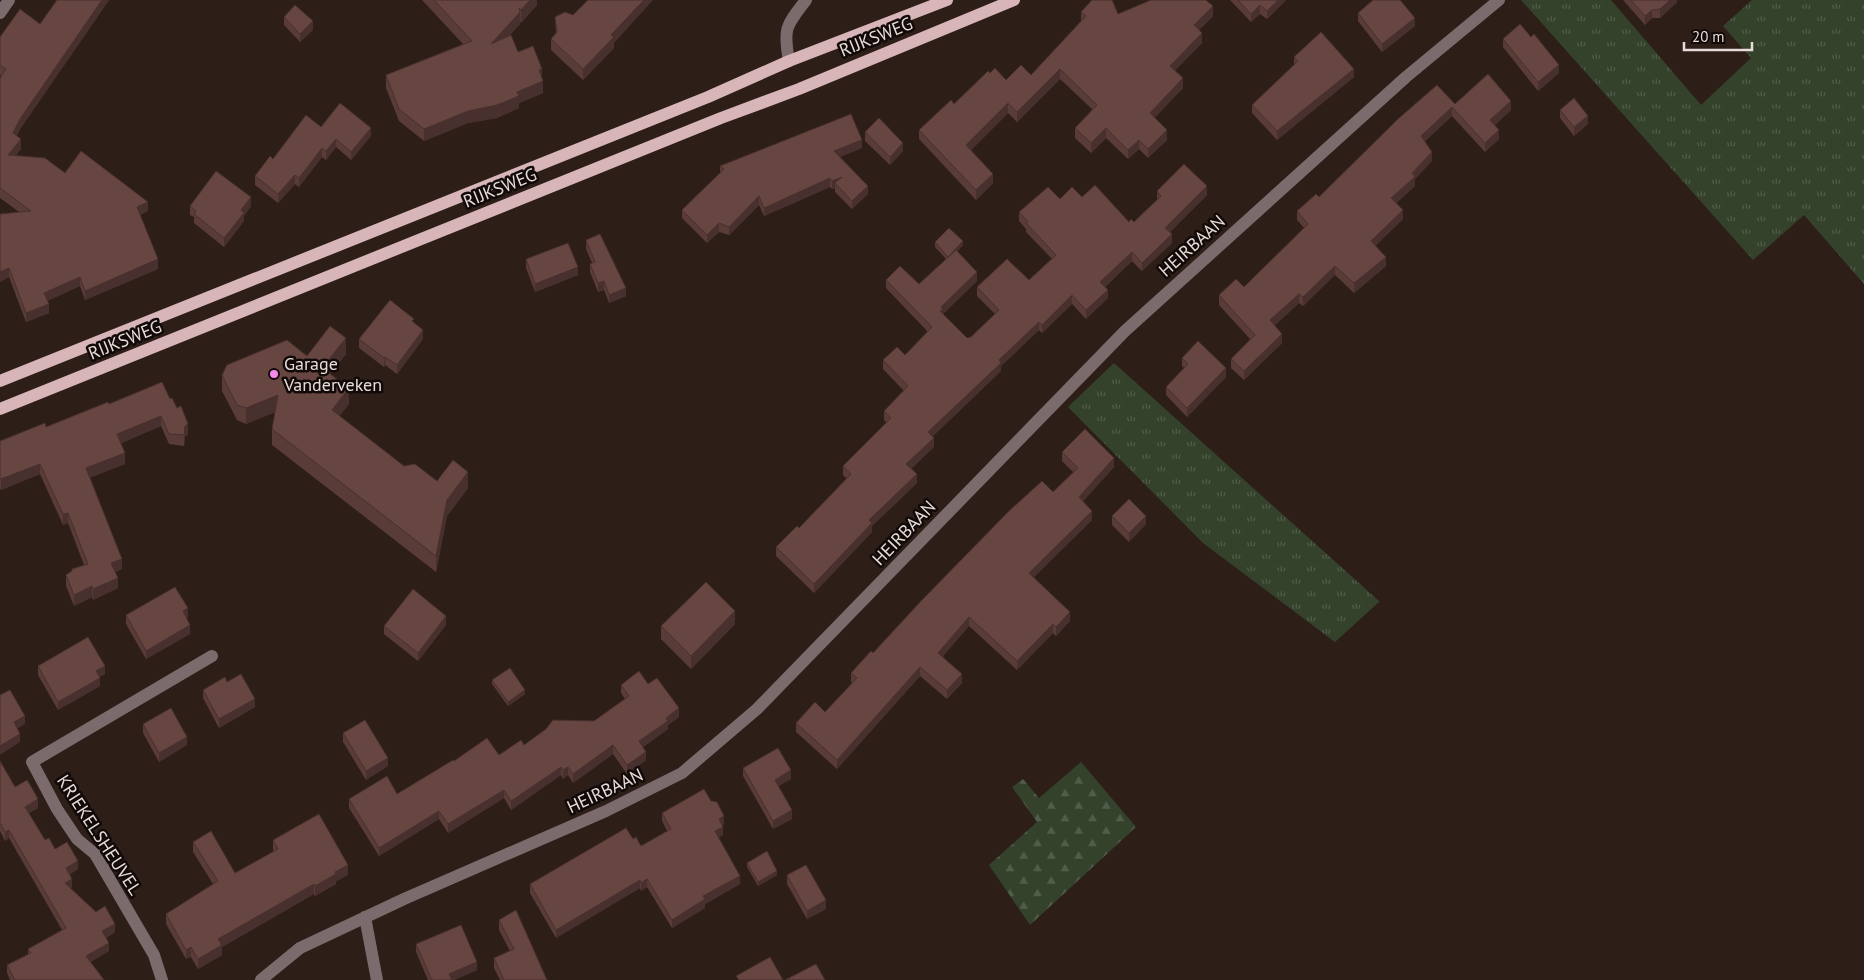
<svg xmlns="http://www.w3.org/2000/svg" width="1864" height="980" viewBox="0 0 1864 980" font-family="'PT Sans',sans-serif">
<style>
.grass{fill:url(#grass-tufts)}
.forest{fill:url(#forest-firs)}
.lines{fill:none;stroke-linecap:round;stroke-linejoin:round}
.minor{stroke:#7c6b6d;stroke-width:12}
.major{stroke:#d8b5b8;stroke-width:12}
.wall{fill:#593b38}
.shaded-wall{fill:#48302e}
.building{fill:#674541;stroke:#48302e}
.poi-dot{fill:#f888eb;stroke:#110a08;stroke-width:2}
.labels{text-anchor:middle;stroke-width:5;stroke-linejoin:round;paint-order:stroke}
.street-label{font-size:18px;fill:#e7dcd8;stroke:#110a08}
.poi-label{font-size:18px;fill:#e7dcd8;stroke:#110a08;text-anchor:start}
</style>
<defs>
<pattern id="grass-tufts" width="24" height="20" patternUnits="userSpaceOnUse" patternTransform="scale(1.25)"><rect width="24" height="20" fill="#34422c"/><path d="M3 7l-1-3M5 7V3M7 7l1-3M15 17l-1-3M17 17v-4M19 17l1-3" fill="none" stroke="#515d4a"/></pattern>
<pattern id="forest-firs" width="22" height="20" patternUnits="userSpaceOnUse" patternTransform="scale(1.25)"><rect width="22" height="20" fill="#34422c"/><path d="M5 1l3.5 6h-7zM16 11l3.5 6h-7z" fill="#515d4a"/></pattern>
</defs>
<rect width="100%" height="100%" fill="#2d1e18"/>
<g class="grass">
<path d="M1521 0H1611L1701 105 1751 58 1723 26 1752 0H1864V284L1804 215 1753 260Z"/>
<path d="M1114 363 1379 601H1380L1335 642 1203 543 1068 407Z"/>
</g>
<path class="forest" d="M1081 762 1136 827 1030 925 989 865 1037 822 1012 787 1023 779 1039 798Z"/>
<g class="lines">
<g class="minor">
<path d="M0 13 9 0"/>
<path d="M789 61C783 28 786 26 806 0"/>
<path d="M365 917 377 980"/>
<path d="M162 980 154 955 95 854 77 839 57 809 32 762 212 656"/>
<path d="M261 980 300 948 404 899 606 811 682 773 757 709 1125 331 1406 77 1499 0"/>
</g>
<g class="major">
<path d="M0 381 708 97 789 61 947 0"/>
<path d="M0 409 721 118 799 89 1014 0"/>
</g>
</g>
<g class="wall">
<path d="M57 0H109L20 129 17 136 21 149 15 156 65 173 148 211 140 215 158 269 85 300 80 286 47 301 49 313 26 322 9 277 0 282V214L19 212 0 198V78L1 76 0 75V37L40 24Z"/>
<path d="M422 0H537V5L521 23 520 21V24L510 35 518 52 542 77 543 93 519 103V108L497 118 468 123 424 141 399 121 386 88V75L463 44Z"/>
<path d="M1230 0H1286L1267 19 1260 14 1251 22Z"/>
<path d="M1623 0H1677V2L1660 18H1652L1645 25Z"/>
<path d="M1081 12 1213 16 1199 30 1202 43 1175 70 1183 88 1154 118 1167 140 1148 158 1139 149 1128 159 1106 138 1091 153 1075 138V128L1093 110 1060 79 1017 122 1008 113 971 150 993 183 976 200 919 139V130L954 104 990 73 1006 80 1031 75 1081 21Z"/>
<path d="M1358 13 1415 26 1382 52 1358 21Z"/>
<path d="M284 17 313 30 300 42 284 25Z"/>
<path d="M555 17 614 43V48L583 80 551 50V39L556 34Z"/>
<path d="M1503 39 1559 73 1538 91 1503 47Z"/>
<path d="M1294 57 1354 77 1277 140 1252 113V105L1294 65Z"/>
<path d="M1455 104 1511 110 1495 125 1499 139 1485 152 1452 116 1425 141 1432 161 1415 179V186L1396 203 1403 219 1375 246 1386 266 1354 293 1335 275 1303 306 1299 303 1275 325 1282 343 1244 380 1231 368V359L1250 339 1219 305V295L1244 287 1304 228 1297 220V211Z"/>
<path d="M1560 110 1588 124 1574 136 1560 118Z"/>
<path d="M321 127 371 136 351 160 336 147 326 160 322 157 299 187 295 184 278 203 255 185V176L273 159Z"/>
<path d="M865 132 903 151 890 165 865 141Z"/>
<path d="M862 148 840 157 868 194 852 209 835 192V188L832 189 830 187 764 216 759 205 729 235 719 232 707 243 682 218V210L720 173V166Z"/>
<path d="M1157 191 1207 195 1170 232 1172 243 1142 271 1132 261 1105 287 1108 298 1086 319 1072 304 1042 333 1039 330 1001 366V371L932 437 934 447 911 469 917 483 872 526V532L814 593 776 556V547L799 528 847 479 843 475V466L887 423 884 420V411L904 391 883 369V360L905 355 928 332 886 288V280L919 284 946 259 935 247V242L963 245 957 252 977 281 943 314 967 338 971 337 995 314 977 296V287L1029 280 1052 259 1026 232V229L1019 221V212L1060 199 1082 197 1129 222H1134L1157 200Z"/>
<path d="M190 206H251L244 216V221L224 247 194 223V217L190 215Z"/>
<path d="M586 240 626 296 609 303 604 290 598 292 590 272V264L592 263 586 249Z"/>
<path d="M526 259 578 275 535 292 526 268Z"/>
<path d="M414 323 423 339 397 374 385 365 384 367 359 348V339Z"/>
<path d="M346 354 330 374 349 404 339 416 404 466 437 481 468 488 447 516 436 572 272 445V429L275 412 246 424 237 420 222 391V375L307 356Z"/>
<path d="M1182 358 1226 377 1187 417 1166 395V387L1184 368 1182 366Z"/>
<path d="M170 399 188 435 185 436 184 446 169 444 161 426 121 443 125 464 89 478 122 569 115 572 118 588 93 600 92 597 74 606 66 586V575L72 571V569L84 565 68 523 63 525 40 474 1 490 0 488V441L46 427 109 404Z"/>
<path d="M1062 452 1114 467 1083 501 1092 520 1034 577 1070 621 1056 636 1053 633 1017 670 969 626 943 656 962 683 947 699 920 676 837 769 796 732V723L825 712 852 683 851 682V673L1053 492 1073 472 1062 461Z"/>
<path d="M1112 516 1146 524 1129 542 1112 525Z"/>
<path d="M126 615 188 617 186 618 190 634 146 659 126 624Z"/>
<path d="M735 624 691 669 661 639V626Z"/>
<path d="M446 625 418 661 384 634V626Z"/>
<path d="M38 666 105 674 99 677 100 686 58 710 38 675Z"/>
<path d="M492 680 525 694 508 706 492 684Z"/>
<path d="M648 684 679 717 668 725V729L643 747 646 760 627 774 613 754 573 783 568 775 563 779 561 775 511 810 504 798 448 833 439 819 379 856 349 808V799L397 794 454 761 499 755 524 745 594 721 625 699 621 693V685Z"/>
<path d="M203 690 255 707 219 728 203 698Z"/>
<path d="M143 724 187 745 159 762 143 733Z"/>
<path d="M343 733 388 766 366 780 343 742Z"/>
<path d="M0 761 15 787 38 808 29 813 45 840 78 869 70 874 72 887 70 888 115 932 106 938 109 951 90 962 104 980H10L7 973V965L28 954V949L62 930 9 838 5 841 0 831Z"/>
<path d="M743 768 791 779 778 786 792 819 773 829 743 776Z"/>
<path d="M662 813 724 824 722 825 723 835 718 838 740 884 705 904V908L672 928 647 887 641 891 640 888 556 938 530 893V884L633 839 641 846 667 831 662 821Z"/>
<path d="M273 840 348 875 336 881V884L315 896 314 894 222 947V955L198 969 191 957 186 959 166 924V914L213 884 193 852V842L235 873 273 852Z"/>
<path d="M747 863 777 875 758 886 747 867Z"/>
<path d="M787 875 826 909 807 919 787 884Z"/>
<path d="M499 920 547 980H500L494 968V958L510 951 499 930Z"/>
<path d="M416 944 477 970 454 980H428L416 952Z"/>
</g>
<g class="shaded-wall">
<path d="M102 0H109L20 129 13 143V133L20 119Z"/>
<path d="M530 0H537V5L521 23V10Z"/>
<path d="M644 0H653L614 43V48L583 80V69L611 35Z"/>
<path d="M1278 0H1286L1267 19V11Z"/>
<path d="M1670 0H1677V2L1660 18V9Z"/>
<path d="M1260 5V14L1251 22V14Z"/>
<path d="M1213 6V16L1194 34V25Z"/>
<path d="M1652 10V18L1645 25V16Z"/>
<path d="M520 12V24L491 56V44Z"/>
<path d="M1415 18V26L1382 52V44Z"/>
<path d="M313 21V30L300 42V34Z"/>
<path d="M1202 33V43L1170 76V66Z"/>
<path d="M1559 65V73L1538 91V82Z"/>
<path d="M542 69V82L543 81V93L519 103V108L497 118 468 123 424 141V129L517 92 539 70Z"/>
<path d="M1060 69V79L1017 122V112Z"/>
<path d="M1354 69V77L1277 140V131Z"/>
<path d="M1183 78V88L1150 123V113Z"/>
<path d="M1511 101V110L1490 129V120Z"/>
<path d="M1008 103V113L966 155V145Z"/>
<path d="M1452 107V116L1421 145V136Z"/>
<path d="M1588 116V124L1574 136V127Z"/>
<path d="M371 128V136L351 160V152Z"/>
<path d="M1106 128V138L1091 153V143Z"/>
<path d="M1167 130V140L1148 158V149Z"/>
<path d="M1499 130V139L1485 152V143Z"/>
<path d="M21 139V149L8 165V155Z"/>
<path d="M336 139V147L326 160V151Z"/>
<path d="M862 140V148L834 159V151Z"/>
<path d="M1139 140V149L1128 159V150Z"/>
<path d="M903 143V151L890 165V157Z"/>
<path d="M322 148V157L299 187V178Z"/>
<path d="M1432 152V161L1415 179V186L1391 208V198Z"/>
<path d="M993 174V183L976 200V190Z"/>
<path d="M295 175V184L278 203V194Z"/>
<path d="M842 177 835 183V188L832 189V181Z"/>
<path d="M830 178V187L764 216V208Z"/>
<path d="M868 186V194L852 209V201Z"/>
<path d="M1207 186V195L1165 236V228Z"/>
<path d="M759 196V205L729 235V227Z"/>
<path d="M251 197V206L244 216V221L224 247V238L241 210Z"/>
<path d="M148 202V211L137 216V207Z"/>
<path d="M1403 210V219L1371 250V241Z"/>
<path d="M719 223V232L707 243V235Z"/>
<path d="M1172 234V243L1142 271V263Z"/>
<path d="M963 241V245L948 261V257Z"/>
<path d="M1132 252V261L1100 291V282Z"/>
<path d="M1386 257V266L1354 293V283Z"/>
<path d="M158 259V269L85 300V291Z"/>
<path d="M1335 266V275L1303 306V297Z"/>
<path d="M578 267V275L535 292V284Z"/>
<path d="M9 268V277L0 282V272Z"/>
<path d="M977 272V281L943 314 940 320 941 307Z"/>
<path d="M80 277V286L44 302V293Z"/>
<path d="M604 281V290L598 292V283Z"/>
<path d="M626 288V296L609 303V295Z"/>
<path d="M1108 290V298L1086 319V310Z"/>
<path d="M1299 294V303L1270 330V320Z"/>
<path d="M1072 295V304L1042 333V325Z"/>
<path d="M49 304V313L26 322V313Z"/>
<path d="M1039 322V330L1001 366V371L928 441V432L999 360Z"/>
<path d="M423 330V339L397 374V365Z"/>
<path d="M1282 334V343L1244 380V371Z"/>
<path d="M346 338V354L322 384V368Z"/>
<path d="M385 357V365L384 367V358Z"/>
<path d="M1226 368V377L1187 417V408Z"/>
<path d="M349 388V404L332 426V410Z"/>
<path d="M278 395V411L246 424V408Z"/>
<path d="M161 416V426L117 445V434Z"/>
<path d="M188 424V435L185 436 184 446 185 426Z"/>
<path d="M934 438V447L906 473V464Z"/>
<path d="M125 453V464L86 479V468Z"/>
<path d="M1114 458V467L1079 506V497Z"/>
<path d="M40 464V474L1 490V479Z"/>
<path d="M468 472V488L447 516 436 572V556L447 500Z"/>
<path d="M917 474V483L872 526V532L814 593V584L869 520Z"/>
<path d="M1092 511V520L1029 582V573Z"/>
<path d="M68 513V523L63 525V514Z"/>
<path d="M1146 516V524L1129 542V533Z"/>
<path d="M122 559V569L111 574V563Z"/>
<path d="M118 578V588L93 600V589Z"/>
<path d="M92 586V597L74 606V595Z"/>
<path d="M188 608V617L183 620V611Z"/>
<path d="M735 611V624L691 669V656Z"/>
<path d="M1070 612V621L1056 636V627Z"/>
<path d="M446 616V625L418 661V653Z"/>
<path d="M969 617V626L938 662V653Z"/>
<path d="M1053 624V633L1017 670V661Z"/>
<path d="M190 625V634L146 659V651Z"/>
<path d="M105 666V674L96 679V671Z"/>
<path d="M920 667V676L837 769V760Z"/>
<path d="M962 674V683L947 699V690Z"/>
<path d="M100 678V686L58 710V702Z"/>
<path d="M525 690V694L508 706V702Z"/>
<path d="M255 699V707L219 728V719Z"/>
<path d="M679 708V717L668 725V729L639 750V741L666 718Z"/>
<path d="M25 716V724L14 731V722Z"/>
<path d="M20 734V742L0 755V746Z"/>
<path d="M187 737V745L159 762V753Z"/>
<path d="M613 745V754L573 783V774Z"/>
<path d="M646 752V760L627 774V765Z"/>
<path d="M388 758V766L366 780V771Z"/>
<path d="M561 767V775L511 810V801Z"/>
<path d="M568 767V775L563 779V770Z"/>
<path d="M791 770V779L775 788V780Z"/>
<path d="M504 790V798L448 833V824Z"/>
<path d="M38 799V808L25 815V807Z"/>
<path d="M792 810V819L773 829V821Z"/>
<path d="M439 811V819L379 856V848Z"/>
<path d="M724 816V824L719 827V819Z"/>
<path d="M723 827V835L715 840V831Z"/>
<path d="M9 830V838L5 841V832Z"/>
<path d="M78 861V869L66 877V868Z"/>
<path d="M348 865V875L336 881V884L315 896V886L335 872Z"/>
<path d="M777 871V875L758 886V882Z"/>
<path d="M740 876V884L705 904V908L672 928V920L703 896Z"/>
<path d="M72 879V887L65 891V883Z"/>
<path d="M647 879V887L641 891V883Z"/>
<path d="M640 880V888L556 938V930Z"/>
<path d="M314 884V894L222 947V955L198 969V959L218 939Z"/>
<path d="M826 900V909L807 919V911Z"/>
<path d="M115 924V932L102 940V931Z"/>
<path d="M109 943V951L86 965V956Z"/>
<path d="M191 947V957L186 959V950Z"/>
<path d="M477 962V970L454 980H449V974Z"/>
</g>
<g class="building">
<path d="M57 0H102L20 119 13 133 21 139 8 155 45 158 65 173 81 151 148 202 137 207 158 259 85 291 80 277 44 293 49 304 26 313 9 268 0 272V214L31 211 0 188V78L6 69 0 65V37L20 9 40 24Z"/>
<path d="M434 0H530L521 10 519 8 520 12 491 44 511 35 518 52 533 46 542 69 539 70 543 81 517 92 519 96 497 105 468 111 424 129 399 109 386 75 472 41Z"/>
<path d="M588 0H644L611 35 614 37 583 69 551 39 557 32 555 17 565 12 573 15Z"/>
<path d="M1092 0H1112L1118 14 1151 0H1206L1213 6 1194 25 1202 33 1170 66 1183 78 1150 113 1167 130 1148 149 1139 140 1128 150 1106 128 1091 143 1075 128 1097 105 1060 69 1017 112 1008 103 966 145 993 174 976 190 919 130 951 100 954 104 988 71 990 73 995 68 1006 80 1021 65 1031 75 1086 16 1081 12Z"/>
<path d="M1238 0H1278L1267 11 1260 5 1251 14Z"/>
<path d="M1373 0H1400L1415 18 1382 44 1358 13Z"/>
<path d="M1631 0H1670L1660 9 1652 10 1645 16Z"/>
<path d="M295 5 313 21 300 34 284 17Z"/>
<path d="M1520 24 1531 37 1534 34 1559 65 1538 82 1503 39Z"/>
<path d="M1321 32 1354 69 1277 131 1252 105 1298 61 1294 57Z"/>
<path d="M1488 74 1511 101 1490 120 1499 130 1485 143 1452 107 1421 136 1432 152 1412 173 1415 177 1391 198 1403 210 1371 241 1386 257 1354 283 1335 266 1303 297 1299 294 1270 320 1282 334 1244 371 1231 359 1255 335 1219 295 1236 279 1244 287 1308 224 1297 211 1316 194 1319 197 1398 119 1437 85 1455 104Z"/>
<path d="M1574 98 1588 116 1574 127 1560 110Z"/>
<path d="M340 103 371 128 351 152 336 139 326 151 322 148 299 178 295 175 278 194 255 176 270 156 273 159 306 115 321 127Z"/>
<path d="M851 114 862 140 834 151 868 186 852 201 835 183 842 177 832 181 830 178 764 208 759 196 729 227 719 223 707 235 682 210 724 169 720 166Z"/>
<path d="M879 118 903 143 890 157 865 132Z"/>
<path d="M1184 164 1207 186 1165 228 1172 234 1142 263 1132 252 1100 282 1108 290 1086 310 1072 295 1042 325 1039 322 999 360 1001 363 928 432 934 438 906 464 917 474 869 520 872 523 814 584 776 547 797 526 799 528 851 474 843 466 891 418 884 411 908 386 883 360 897 347 905 355 932 327 886 280 900 266 919 284 956 250 977 272 941 307 943 309 940 311 967 338 971 337 999 310 977 287 1007 259 1029 280 1056 255 1026 223 1028 222 1019 212 1048 187 1060 199 1072 187 1082 197 1095 185 1129 222 1131 219 1134 222 1161 196 1157 191Z"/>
<path d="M216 171 251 197 241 210 244 213 224 238 194 214 196 211 190 206Z"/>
<path d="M949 228 963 241 948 257 935 242Z"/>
<path d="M600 234 626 288 609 295 604 281 598 283 590 264 595 262 586 240Z"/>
<path d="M568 243 578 267 535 284 526 259Z"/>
<path d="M390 300 414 319 412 321 423 330 397 365 385 357 384 358 359 339Z"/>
<path d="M330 326 346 338 322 368 349 388 332 410 404 466 415 464 437 481 453 460 468 472 447 500 436 556 272 429 278 395 246 408 237 405 222 375 227 365 287 340 307 356Z"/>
<path d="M1198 341 1226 368 1187 408 1166 387 1188 364 1182 358Z"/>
<path d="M162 382 170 399 172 398 177 408 181 406 188 424 185 426 184 435 169 434 161 416 117 434 125 453 86 468 122 559 111 563 118 578 93 589 92 586 74 595 66 575 72 571V569L88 564 68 513 63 514 40 464 1 479 0 478V441L45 423 46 427 108 402 109 404Z"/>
<path d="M1085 429 1114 458 1079 497 1092 511 1029 573 1070 612 1056 627 1053 624 1017 661 969 617 938 653 962 674 947 690 920 667 837 760 796 723 815 702 825 712 857 678 851 673 871 651 873 653 922 600 1009 511 1042 481 1053 492 1078 468 1062 452Z"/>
<path d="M1129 499 1146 516 1129 533 1112 516Z"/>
<path d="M706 582 735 611 691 656 661 626Z"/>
<path d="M175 587 188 608 183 611 190 625 146 651 126 615Z"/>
<path d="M413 589 446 616 418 653 384 626Z"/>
<path d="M88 637 105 666 96 671 100 678 58 702 38 666Z"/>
<path d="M510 668 525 690 508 702 492 680Z"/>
<path d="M639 671 648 684 657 678 679 708 666 718 668 721 639 741 646 752 627 765 613 745 573 774 568 767 563 770 561 767 511 801 504 790 448 824 439 811 379 848 349 799 387 776 397 794 453 760 454 761 487 738 499 755 521 740 524 745 546 729 553 720 594 721 629 696 621 685Z"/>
<path d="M241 674 255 699 219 719 203 690 225 677 227 682Z"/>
<path d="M10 690 25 716 14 722 20 734 0 746V695Z"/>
<path d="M171 708 187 737 159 753 143 724Z"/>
<path d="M365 720 388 758 366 771 343 733Z"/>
<path d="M778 748 791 770 775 780 792 810 773 821 743 768Z"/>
<path d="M0 761 15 787 27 780 33 790 38 799 25 807 45 840 49 838 55 849 67 842 78 861 66 868 72 879 65 883 96 912 105 906 115 924 102 931 109 943 86 956 104 980H15L7 965 31 953 28 949 66 928 9 830 5 832 0 823Z"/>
<path d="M704 789 711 801 717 802 724 816 719 819 723 827 715 831 740 876 703 896 705 899 672 920 647 879 641 883 640 880 556 930 530 884 626 828 633 839 636 837 641 846 671 829 662 813Z"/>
<path d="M319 814 348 865 335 872 336 874 315 886 314 884 218 939 222 945 198 959 191 947 186 950 166 914 218 881 193 842 211 831 235 873 278 849 273 840Z"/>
<path d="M767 851 777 871 758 882 747 863Z"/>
<path d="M806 865 826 900 807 911 787 875Z"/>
<path d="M516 910 547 980H504L494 958 514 949 499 920Z"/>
<path d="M461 925 477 962 449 974 452 980H432L416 944Z"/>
<path d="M770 957 783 980H739L736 976Z"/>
<path d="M816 964 825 980H785Z"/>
</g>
<circle class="poi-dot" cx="274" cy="374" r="5"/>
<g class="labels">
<g class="street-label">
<text transform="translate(876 37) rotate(-22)" y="6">RIJKSWEG</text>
<text transform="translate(500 188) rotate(-22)" y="6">RIJKSWEG</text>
<text transform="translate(1192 246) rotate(-42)" y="6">HEIRBAAN</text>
<text transform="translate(125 340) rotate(-22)" y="6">RIJKSWEG</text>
<text transform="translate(904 533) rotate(-46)" y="6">HEIRBAAN</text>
<text transform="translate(605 791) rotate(-25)" y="6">HEIRBAAN</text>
<text transform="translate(99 835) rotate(57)" y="6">KRIEKELSHEUVEL</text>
</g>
<g class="poi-label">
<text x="284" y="370">Garage<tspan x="284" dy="21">Vanderveken</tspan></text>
</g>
</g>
<path d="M1684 42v8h68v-8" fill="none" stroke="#e7dcd8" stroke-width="2.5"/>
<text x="1692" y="42" font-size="15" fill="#e7dcd8" stroke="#110a08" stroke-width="4" paint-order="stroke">20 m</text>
</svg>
